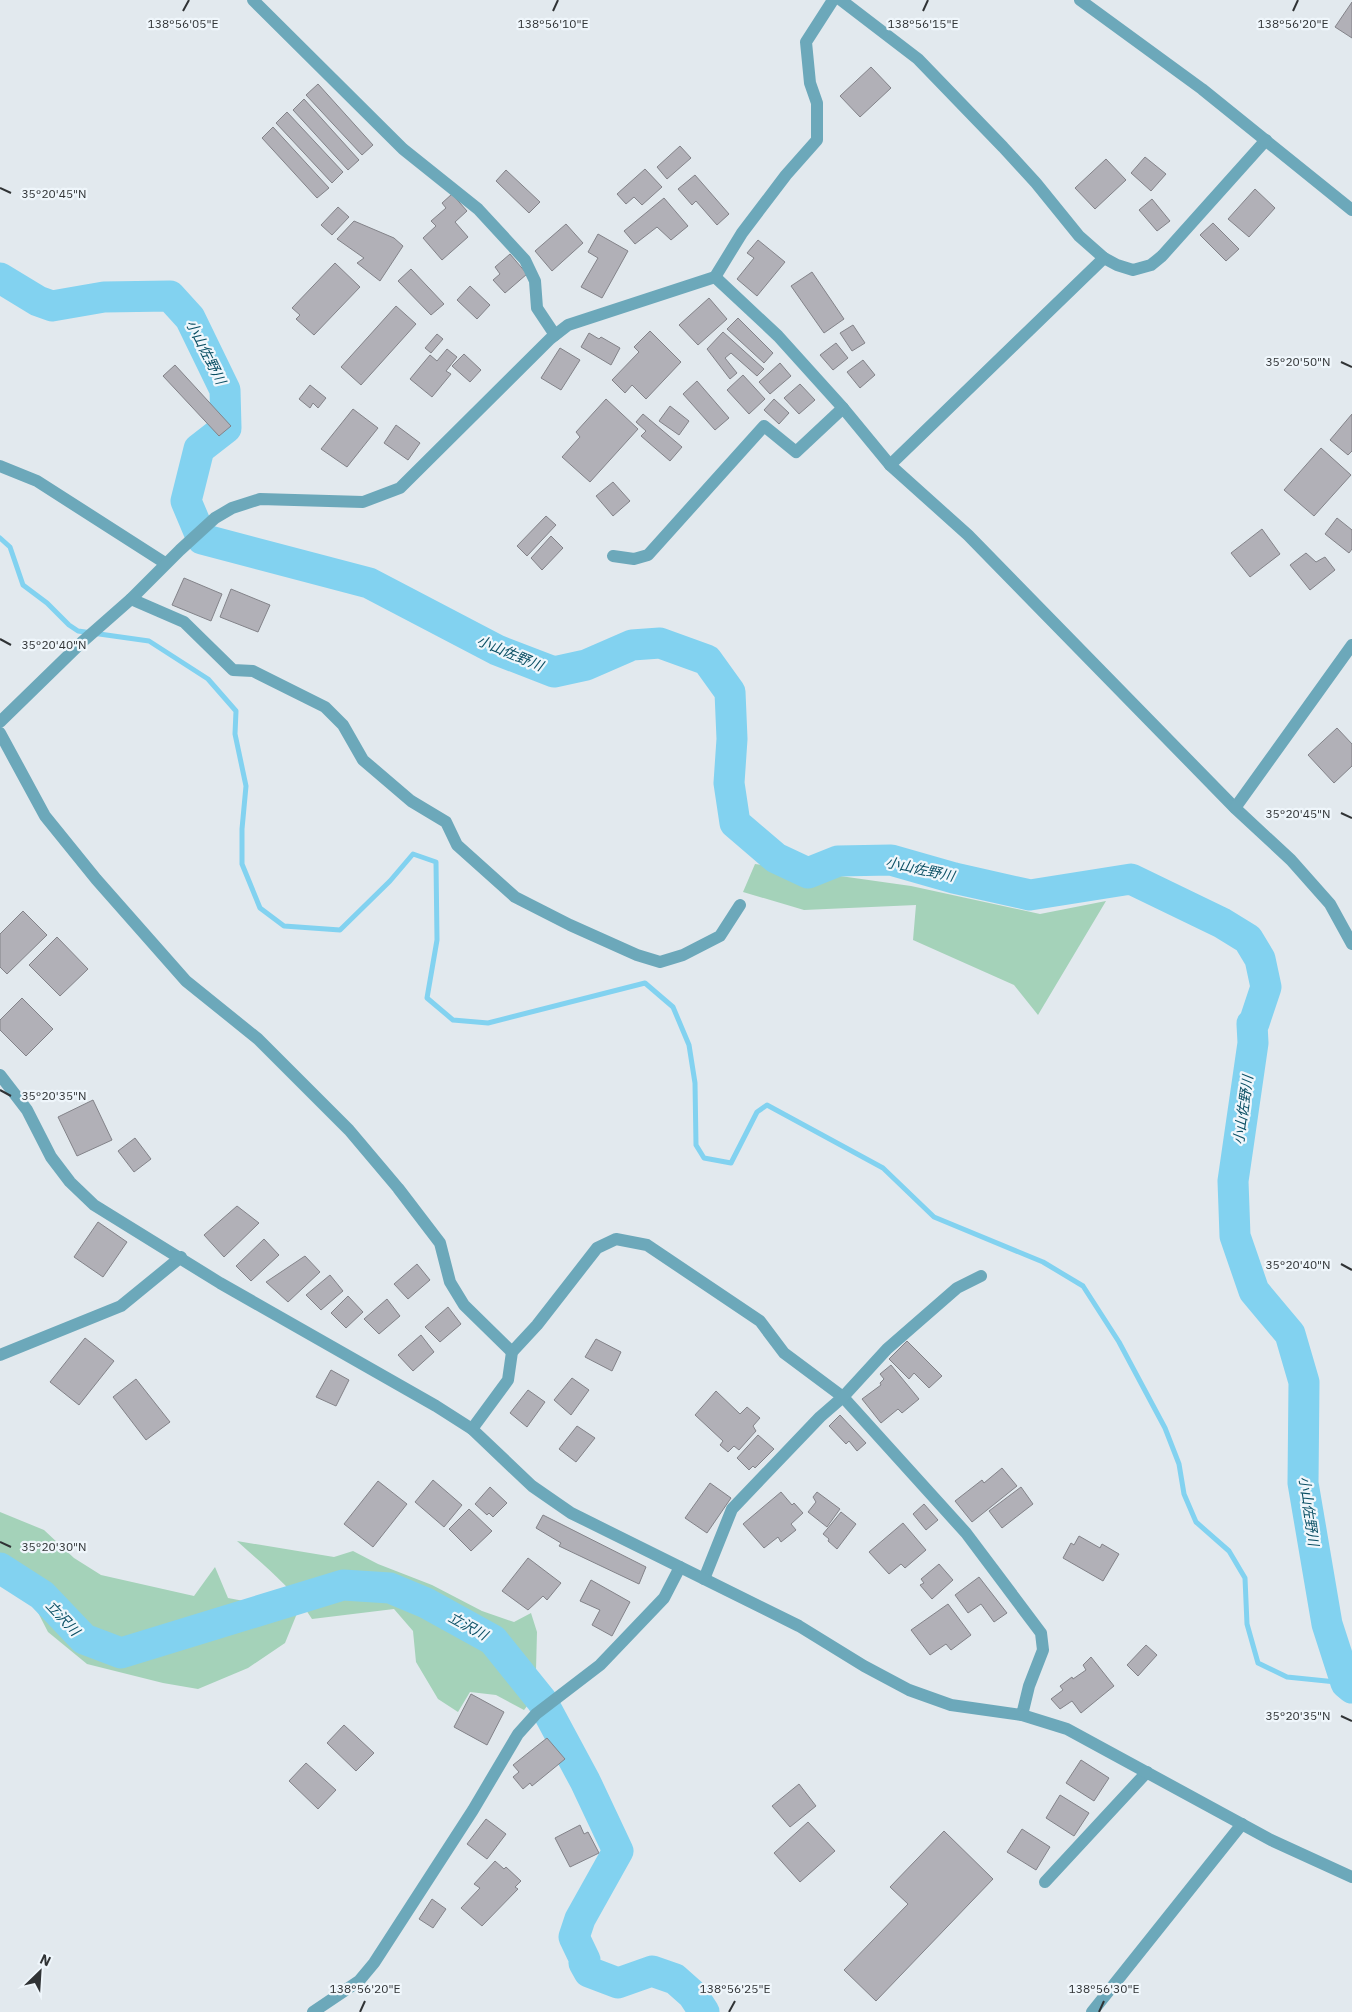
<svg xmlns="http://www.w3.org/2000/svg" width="1352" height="2012" viewBox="0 0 1352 2012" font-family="'IBM Plex Sans','Noto Sans JP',sans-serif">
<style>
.green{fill:#a4d2b9}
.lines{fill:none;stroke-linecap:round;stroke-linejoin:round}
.stream{stroke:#82d2f0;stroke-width:5}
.river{stroke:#82d2f0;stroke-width:31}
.building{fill:#b1b0b7;stroke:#838389}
.minor{stroke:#6ca8ba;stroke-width:12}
.tertiary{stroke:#6ca8ba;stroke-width:12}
.ticks{fill:none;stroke:#303335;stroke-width:2}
.labels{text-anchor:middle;stroke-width:4.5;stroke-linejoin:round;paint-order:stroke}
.water-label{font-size:14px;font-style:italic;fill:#0a4f64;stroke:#eff6fb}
.ticks-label{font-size:12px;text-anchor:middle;fill:#303335;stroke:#eff6fb;stroke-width:4.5;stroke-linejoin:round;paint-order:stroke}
</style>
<rect width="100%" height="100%" fill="#e2e9ee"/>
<g class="green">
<path d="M755 864 911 886 1040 914 1106 901 1038 1015 1014 985 913 940 916 905 804 910 743 892Z"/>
<path d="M0 1512 44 1530 74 1558 101 1575 194 1596 215 1567 228 1598 298 1611 285 1643 248 1668 198 1689 163 1683 87 1664 48 1632 28 1593 0 1574Z"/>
<path d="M237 1541 334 1557 353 1551 378 1564 432 1585 482 1611 514 1622 531 1613 537 1632 536 1670 539 1691 524 1710 496 1695 470 1692 458 1712 438 1699 416 1662 413 1631 394 1609 312 1619C293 1588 263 1565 237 1541Z"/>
</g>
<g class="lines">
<path class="stream" d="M0 538 10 547 23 585 47 603 69 625 78 631 149 641 208 679 236 711 235 734 246 786 242 829V864L260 908 284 926 340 930 390 881 413 854 436 862 437 940 427 998 453 1020 488 1023 645 983 673 1007 689 1045 695 1083 696 1145 704 1158 731 1163 757 1112 767 1105 883 1168 934 1217 1043 1262 1083 1286 1119 1342 1165 1428 1179 1464 1184 1494 1196 1522 1229 1551 1245 1578 1247 1624 1258 1663 1287 1677 1346 1683"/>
<g class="river">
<path d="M0 278 38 301 52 306 104 297 170 296 190 318 225 390 226 428 199 449 186 501 202 539 369 583 497 650 554 672 586 665 632 645 660 643 707 660 730 692 732 739 729 783 735 823 776 858 808 873 838 861 891 860 954 878 1030 895 1131 879 1222 923 1248 939 1260 959 1266 987 1254 1023 1252 1024 1253 1043 1233 1181 1235 1236 1254 1291 1290 1334 1304 1382 1303 1483 1327 1624 1346 1683 1352 1688"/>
<path d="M0 1568 42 1595 84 1639 121 1653 343 1585 390 1588 426 1603 493 1640 542 1701 585 1781 618 1851 580 1919 574 1937 585 1960 584 1963 589 1972 618 1983 652 1971 675 1979 693 1995 704 2012"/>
</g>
</g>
<g class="building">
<path d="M1352 2V38L1335 27Z"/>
<path d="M871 67 891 88 860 117 840 96Z"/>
<path d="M318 84 373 145 362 155 306 95Z"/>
<path d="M304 99 359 160 348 170 293 110Z"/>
<path d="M287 112 343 172 332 183 276 123Z"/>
<path d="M273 127 329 188 317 198 262 138Z"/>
<path d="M680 146 691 158 667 179 657 167Z"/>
<path d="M1145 157 1166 174 1151 191 1131 173Z"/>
<path d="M1106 159 1126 180 1095 209 1075 188Z"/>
<path d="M645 169 662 187 642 205 634 197 626 204 617 194Z"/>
<path d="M506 170 540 202 529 213 496 181Z"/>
<path d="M695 175 729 214 717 225 696 201 692 205 678 189Z"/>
<path d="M1255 189 1275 208 1249 237 1228 219Z"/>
<path d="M452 194 467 211 455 222 468 237 442 260 423 238 436 226 431 221 446 208 442 203Z"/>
<path d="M664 198 688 226 671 240 657 227 635 244 624 231Z"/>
<path d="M1152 199 1170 221 1157 231 1139 210Z"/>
<path d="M338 207 349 217 332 235 321 225Z"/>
<path d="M354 221 394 238 403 246 380 281 357 263 364 258 337 239Z"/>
<path d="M1213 223 1239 249 1226 261 1200 235Z"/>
<path d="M566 224 583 243 552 271 535 251Z"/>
<path d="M598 234 628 251 602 298 581 287 598 258 588 252Z"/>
<path d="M758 240 785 262 757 296 737 279 754 258 747 253Z"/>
<path d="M510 254 527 274 505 293 493 280 500 274 495 267Z"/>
<path d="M335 263 360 287 314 335 296 319 300 315 292 308Z"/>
<path d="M411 269 444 304 431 315 398 281Z"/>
<path d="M812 272 844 319 824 333 791 286Z"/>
<path d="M470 286 490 305 477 319 457 300Z"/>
<path d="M709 298 727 319 698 345 679 325Z"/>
<path d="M396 306 416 324 361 385 341 367Z"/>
<path d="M738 318 773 353 764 363 727 329Z"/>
<path d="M853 325 865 343 852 351 840 333Z"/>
<path d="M650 331 681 362 646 399 632 385 625 393 612 380 639 352 634 347Z"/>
<path d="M723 332 764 369 757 376 731 353 725 358 737 373 730 379 707 349Z"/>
<path d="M589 333 599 339 601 337 620 348 611 365 581 347Z"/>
<path d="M437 334 443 339 431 353 425 348Z"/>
<path d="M836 343 848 358 833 370 820 355Z"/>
<path d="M560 348 580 360 561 390 541 378Z"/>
<path d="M447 349 457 357 446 371 451 374 432 397 410 379 430 355 437 361Z"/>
<path d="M464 354 481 370 470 382 452 366Z"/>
<path d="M863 360 875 375 860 388 847 372Z"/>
<path d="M780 363 791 376 770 394 759 382Z"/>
<path d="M175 365 231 426 219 436 163 376Z"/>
<path d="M743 375 765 399 749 414 727 390Z"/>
<path d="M697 381 729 418 715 430 683 394Z"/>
<path d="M800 384 815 400 799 414 784 398Z"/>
<path d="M310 385 326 398 318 408 313 403 310 408 299 399Z"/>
<path d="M606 399 638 429 590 482 562 457 580 437 576 432Z"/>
<path d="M774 399 789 413 779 424 764 410Z"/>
<path d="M670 406 689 421 679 435 659 421Z"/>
<path d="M353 409 378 428 347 467 321 449Z"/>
<path d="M643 414 682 447 670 461 641 436 646 431 636 422Z"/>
<path d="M1352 414V451L1348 455 1330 440Z"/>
<path d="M396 425 420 443 408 460 384 443Z"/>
<path d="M1321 448 1351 475 1314 516 1284 490Z"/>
<path d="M613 482 630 501 613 516 596 496Z"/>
<path d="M546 516 556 525 527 556 517 546Z"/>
<path d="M1337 518 1352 530V549L1349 553 1325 534Z"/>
<path d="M1262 529 1280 554 1250 577 1231 553Z"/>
<path d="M551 536 563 548 542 570 531 558Z"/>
<path d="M1306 553 1316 562 1325 557 1335 570 1310 590 1290 565Z"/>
<path d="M184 578 222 594 211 621 172 605Z"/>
<path d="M231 589 270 605 258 632 220 617Z"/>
<path d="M1337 728 1352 744V766L1334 783 1308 755Z"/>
<path d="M23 911 47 935 7 974 0 967V934Z"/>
<path d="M57 937 88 969 60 996 29 965Z"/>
<path d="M22 998 53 1029 26 1056 0 1030V1020Z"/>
<path d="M93 1100 112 1140 77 1156 58 1117Z"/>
<path d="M135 1138 151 1159 134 1172 118 1151Z"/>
<path d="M237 1206 259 1223 224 1257 204 1235Z"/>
<path d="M98 1222 127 1242 103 1277 74 1257Z"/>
<path d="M264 1239 279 1255 251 1281 236 1266Z"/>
<path d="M305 1256 320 1272 288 1302 266 1282Z"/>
<path d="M417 1264 430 1280 408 1299 394 1284Z"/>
<path d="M330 1275 343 1291 321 1310 306 1295Z"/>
<path d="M348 1296 363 1312 346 1328 331 1313Z"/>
<path d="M387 1299 400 1316 379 1334 364 1319Z"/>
<path d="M448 1307 461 1324 440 1342 425 1327Z"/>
<path d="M421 1335 434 1352 413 1371 398 1355Z"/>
<path d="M85 1338 114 1361 79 1405 50 1382Z"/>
<path d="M596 1339 621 1352 612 1371 585 1357Z"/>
<path d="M907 1341 942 1376 929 1388 914 1373 909 1379 889 1359Z"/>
<path d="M891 1365 919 1399 902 1413 898 1409 881 1423 862 1399 881 1385 880 1383 884 1379 880 1374Z"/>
<path d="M331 1370 349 1380 336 1406 316 1397Z"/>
<path d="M572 1378 589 1390 571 1415 554 1400Z"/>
<path d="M136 1379 170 1422 146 1440 113 1397Z"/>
<path d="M528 1390 545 1402 527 1427 510 1413Z"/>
<path d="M716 1391 740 1414 747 1407 760 1418 753 1426 756 1431 739 1450 734 1446 728 1452 720 1445 723 1441 695 1415Z"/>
<path d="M840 1415 866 1443 857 1451 849 1441 846 1444 829 1426Z"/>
<path d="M577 1426 595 1438 576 1462 559 1449Z"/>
<path d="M758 1435 774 1449 755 1468 753 1466 749 1470 737 1458Z"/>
<path d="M1002 1468 1017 1486 972 1522 955 1501 982 1480 984 1483Z"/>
<path d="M433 1480 462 1505 444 1527 415 1502Z"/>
<path d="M378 1481 407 1504 373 1547 344 1524Z"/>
<path d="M710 1483 731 1498 707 1533 685 1518Z"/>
<path d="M490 1487 507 1503 493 1517 489 1513 487 1515 475 1504Z"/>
<path d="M1021 1487 1033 1504 1002 1528 989 1511Z"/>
<path d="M781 1492 792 1505 794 1503 803 1513 791 1524 796 1530 781 1542 778 1537 764 1548 743 1524Z"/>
<path d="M817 1492 840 1509 827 1527 808 1512 816 1502 813 1497Z"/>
<path d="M924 1504 938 1520 926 1530 913 1514Z"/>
<path d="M469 1509 492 1531 471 1551 449 1529Z"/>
<path d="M841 1512 856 1524 837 1549 828 1541 829 1539 823 1534Z"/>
<path d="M543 1515 646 1567 639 1584 559 1546 561 1543 536 1528Z"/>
<path d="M903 1523 926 1550 905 1568 901 1564 889 1574 869 1552Z"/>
<path d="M1079 1536 1100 1548 1102 1544 1119 1554 1103 1581 1063 1558 1071 1543 1074 1545Z"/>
<path d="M528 1558 561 1583 547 1600 543 1596 528 1610 502 1591Z"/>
<path d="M939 1564 953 1580 932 1599 920 1585 924 1583 921 1579Z"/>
<path d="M979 1577 1007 1613 994 1622 981 1604 968 1613 955 1595Z"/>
<path d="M591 1580 630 1602 612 1636 592 1625 600 1610 580 1601Z"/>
<path d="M948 1604 971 1635 951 1650 946 1644 930 1655 911 1630Z"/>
<path d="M1146 1645 1157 1655 1138 1676 1127 1665Z"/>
<path d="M1091 1657 1114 1686 1081 1713 1072 1701 1060 1709 1051 1699 1063 1690 1060 1686 1072 1677 1073 1679 1086 1670 1083 1665Z"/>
<path d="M471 1694 504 1712 487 1745 454 1727Z"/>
<path d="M344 1725 374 1753 356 1771 327 1743Z"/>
<path d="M547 1738 565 1759 532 1786 530 1783 523 1789 513 1777 519 1772 513 1765Z"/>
<path d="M1081 1760 1109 1778 1094 1801 1066 1783Z"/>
<path d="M306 1763 336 1790 318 1809 289 1781Z"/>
<path d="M799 1784 816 1806 790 1827 772 1806Z"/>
<path d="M1060 1795 1089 1813 1074 1836 1046 1818Z"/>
<path d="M486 1819 506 1834 487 1859 467 1844Z"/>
<path d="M808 1822 835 1851 800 1882 774 1853Z"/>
<path d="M580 1825 584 1834 588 1832 599 1853 570 1867 555 1838Z"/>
<path d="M1022 1829 1050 1847 1036 1870 1007 1852Z"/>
<path d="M944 1831 993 1879 876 2001 844 1970 908 1904 890 1887Z"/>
<path d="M495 1861 504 1869 506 1867 521 1881 515 1887 518 1889 482 1926 461 1908 480 1888 474 1884Z"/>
<path d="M432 1899 446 1909 433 1928 419 1919Z"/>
</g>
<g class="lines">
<g class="minor">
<path d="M253 0 403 149 478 209 525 260 535 281 537 308 555 335"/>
<path d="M841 0 918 59 1003 147 1036 183 1079 236 1104 258 1117 265 1133 270 1151 265 1162 256 1266 140"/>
<path d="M715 277 778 336 843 408 890 465 968 535 1235 808 1291 860 1330 904 1352 944"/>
<path d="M890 465 1104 258"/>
<path d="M0 466 37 481 165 563"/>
<path d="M613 556 634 559 648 555 764 426 796 452 843 408"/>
<path d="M131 599 184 622 233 670 253 671 325 707 343 725 363 760 411 801 446 822 457 845 515 897 570 925 637 955 660 962 683 955 720 936 740 905"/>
<path d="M0 722 81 643 131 599 180 550 215 518 232 508 260 499 363 502 400 488 550 339 568 325 715 277 742 233 786 175 817 140V103L810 83 806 42 833 0"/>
<path d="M0 733 45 816 96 879 186 981 258 1039 349 1130 398 1188 440 1243 450 1282 464 1305 512 1352"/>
<path d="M1235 808 1352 645"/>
<path d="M0 1355 121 1306 181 1257"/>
<path d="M472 1429 508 1380 512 1352 537 1325 597 1248 616 1239 647 1245 760 1321 784 1353 843 1397 966 1533 1041 1633 1043 1650 1029 1686 1022 1715"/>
<path d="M704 1579 732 1509 820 1417 843 1397 887 1349 957 1288 981 1276"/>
<path d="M1045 1882 1147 1772"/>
<path d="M313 2012 359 1981 374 1963 473 1810 518 1734 536 1714 600 1665 664 1598 680 1567"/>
<path d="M1092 2012 1242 1824"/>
</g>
<g class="tertiary">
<path d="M1080 0 1202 89 1352 210"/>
<path d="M0 1075 27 1110 51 1157 70 1182 94 1205 220 1283 436 1406 472 1429 532 1486 571 1513 799 1626 864 1666 909 1690 951 1705 1022 1715 1067 1729 1271 1840 1352 1877"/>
</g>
</g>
<path class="ticks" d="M183 11 189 0M553 11 558 0M923 11 928 0M1293 11 1298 0M0 188 11 193M1341 362 1352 367M0 639 11 645M1341 813 1352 818M0 1090 11 1096M1341 1264 1352 1270M0 1542 11 1547M1341 1716 1352 1721M360 2012 365 2001M729 2012 735 2001M1099 2012 1104 2001"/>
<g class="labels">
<g class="water-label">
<text transform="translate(206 352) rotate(63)" y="5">小山佐野川</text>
<text transform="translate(510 653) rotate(23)" y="5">小山佐野川</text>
<text transform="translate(920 869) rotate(12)" y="5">小山佐野川</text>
<text transform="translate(1243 1110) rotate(-82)" y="5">小山佐野川</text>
<text transform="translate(1309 1511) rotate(82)" y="5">小山佐野川</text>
<text transform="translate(63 1618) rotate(47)" y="5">立沢川</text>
<text transform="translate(468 1626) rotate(29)" y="5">立沢川</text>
</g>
</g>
<g class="ticks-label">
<text x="183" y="28">138°56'05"E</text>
<text x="553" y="28">138°56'10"E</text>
<text x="923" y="28">138°56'15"E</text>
<text x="1293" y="28">138°56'20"E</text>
<text x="54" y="198">35°20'45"N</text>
<text x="1298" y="366">35°20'50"N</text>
<text x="54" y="649">35°20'40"N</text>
<text x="1298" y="818">35°20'45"N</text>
<text x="54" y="1100">35°20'35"N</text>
<text x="1298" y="1269">35°20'40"N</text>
<text x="54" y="1551">35°20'30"N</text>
<text x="1298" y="1720">35°20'35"N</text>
<text x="365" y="1993">138°56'20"E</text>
<text x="735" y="1993">138°56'25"E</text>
<text x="1104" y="1993">138°56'30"E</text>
</g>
<g transform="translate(40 1972) rotate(25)" stroke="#eff6fb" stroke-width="4" paint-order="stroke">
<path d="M0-4L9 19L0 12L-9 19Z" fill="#303335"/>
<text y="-8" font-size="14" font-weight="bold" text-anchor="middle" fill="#303335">N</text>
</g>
</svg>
